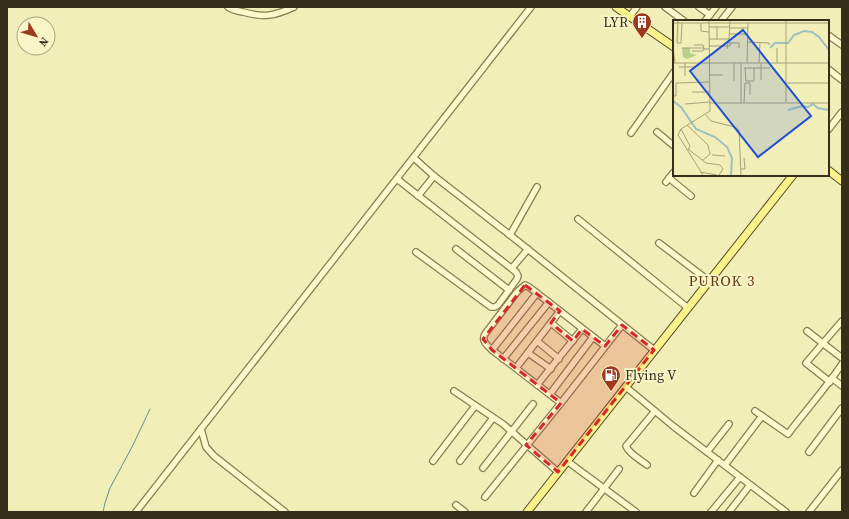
<svg xmlns="http://www.w3.org/2000/svg" width="849" height="519" viewBox="0 0 849 519" font-family="'Source Serif 4',serif">
<style>
.lines{fill:none;stroke-linecap:round;stroke-linejoin:round}
.stream{stroke:#658e8e;stroke-width:1}
.minor-casing{stroke:#897c52;stroke-width:8}
.major-casing{stroke:#554828;stroke-width:9}
.minor{stroke:#fcf9cc;stroke-width:5.5}
.major{stroke:#faf28b;stroke-width:7}
.marked{fill:#d62828;fill-opacity:0.2;stroke:#d62828;stroke-width:3;stroke-dasharray:8 5;stroke-linejoin:round}
.labels{text-anchor:middle;stroke-width:3.5;stroke-linejoin:round;paint-order:stroke}
.poi-label{font-size:14px;fill:#362e19;stroke:#f8f6c8;text-anchor:end}
.neighbourhood-label{font-size:15px;letter-spacing:1px;fill:#663915;stroke:#f8f6c8}
.inset-river{fill:none;stroke:#9ec1bf;stroke-width:2}
.inset-road{fill:none;stroke:#a6a178;stroke-width:1}
.view{fill:#1d4ed8;fill-opacity:0.15;stroke:#1d4ed8;stroke-width:2}
.inset-edge{fill:none;stroke:#362e19;stroke-width:2}
</style>
<rect width="100%" height="100%" fill="#f1eeb8"/>
<g class="lines">
<path class="stream" d="M103 512 105 503 110 488 133 445 150 409"/>
<defs>
<g id="minor">
<path d="M228 7C232 10 237 11 243 12 264 18 274 16 294 7"/>
<path d="M665 7 684 21"/>
<path d="M699 7 710 15"/>
<path d="M630 16 637 7"/>
<path d="M705 21 716 7"/>
<path d="M721 21 732 7"/>
<path d="M828 35 842 45"/>
<path d="M828 69 842 80"/>
<path d="M828 130 842 112"/>
<path d="M657 132 674 146"/>
<path d="M631 133 674 72"/>
<path d="M414 158 434 176 510 235 654 350"/>
<path d="M669 178 691 196"/>
<path d="M397 179 516 272 518 276 517 279 498 305 495 307H491L416 252"/>
<path d="M666 182 674 172"/>
<path d="M418 196 434 176"/>
<path d="M578 219 688 308"/>
<path d="M510 235 537 187"/>
<path d="M659 243 709 281"/>
<path d="M456 249 509 290"/>
<path d="M512 268 528 249"/>
<path d="M551 323 573 341"/>
<path d="M807 331 842 358"/>
<path d="M537 341 559 359"/>
<path d="M492 350 537 293"/>
<path d="M528 353 551 369"/>
<path d="M503 359 549 302"/>
<path d="M516 368 560 311"/>
<path d="M832 378 842 386"/>
<path d="M830 382 806 363 842 321"/>
<path d="M537 385 582 329"/>
<path d="M626 387 673 426 786 512"/>
<path d="M454 391 503 424 558 472"/>
<path d="M550 394 593 337"/>
<path d="M561 403 492 350C487 345 481 341 485 334L517 292 525 285 529 287 605 346"/>
<path d="M755 411 788 434C806 410 826 388 842 364"/>
<path d="M201 429 206 447 214 456 285 512"/>
<path d="M707 452 729 424"/>
<path d="M809 452 842 408"/>
<path d="M433 461 475 406"/>
<path d="M460 461 493 418"/>
<path d="M567 461 636 512"/>
<path d="M647 465C641 460 629 454 626 446L655 411"/>
<path d="M725 465 762 416"/>
<path d="M483 468 533 404"/>
<path d="M694 493 718 460"/>
<path d="M485 497 561 403 622 325"/>
<path d="M456 505 465 512"/>
<path d="M136 512 531 7"/>
<path d="M586 512 619 469"/>
<path d="M711 512 740 477"/>
<path d="M729 512 750 485"/>
<path d="M809 512 842 470"/>
</g>
<g id="major">
<path d="M616 7 674 47"/>
<path d="M828 170 842 181"/>
<path d="M527 512 793 175"/>
</g>
</defs>
<use href="#minor" class="minor-casing"/>
<use href="#major" class="major-casing"/>
<use href="#minor" class="minor"/>
<use href="#major" class="major"/>
</g>
<path class="marked" d="M525 285 560 311 551 323 573 341 582 329 605 346 622 325 654 350 558 472 526 445 561 403 492 350 483 339Z"/>
<defs>
<symbol id="building-pin" viewBox="-11 -11 22 30"><path d="M0 17L-7.5 6A9.5 9.5 0 1 1 7.5 6Z" fill="#9d3a1d" stroke="#f8f6c8"/><path d="M-4-6H4V6H1V3H-1V6H-4ZM-2.5-4.3h1.7v1.8h-1.7ZM.8-4.3h1.7v1.8H.8ZM-2.5-1h1.7V.8h-1.7ZM.8-1h1.7V.8H.8Z" fill="#fff"/></symbol>
<symbol id="fuel-pin" viewBox="-11 -11 22 30"><path d="M0 17L-7.5 6A9.5 9.5 0 1 1 7.5 6Z" fill="#9d3a1d" stroke="#f8f6c8"/><path d="M-5.5-6h7V0h2V4h1.3V-2.5L3-4.5l.8-.8L6-3V5H2.5V1h-1V6h-7ZM-4.2-4.7v3.2H.2V-4.7Z" fill="#fff"/></symbol>
</defs>
<g fill-rule="evenodd">
<use href="#building-pin" x="631" y="11" width="22" height="30"/>
<use href="#fuel-pin" x="600" y="364" width="22" height="30"/>
</g>
<g class="labels">
<g class="poi-label">
<text x="628" y="27">LYR</text>
<text x="625" y="380" text-anchor="start">Flying V</text>
</g>
<g class="neighbourhood-label">
<text x="722" y="286">PUROK 3</text>
</g>
</g>
<g transform="translate(673 20)">
<rect width="156" height="156" fill="#f1eeb8"/>
<path d="M9 28H17V33L24 35 14 39 10 37Z" fill="#b8d08c"/>
<path class="inset-river" d="M97 28 102 23H115L121 15 131 11 139 12 146 17 156 30M0 81 8 87 23 109 42 117 54 127 59 138 58 155M115 90 129 86 135 87 140 84 145 88 156 90"/>
<path class="inset-road" d="M5 1 4 23H8L9 3M113 1V82M0 3H36M28 3V11L36 12M36 3H156M36 7H56M44 7V20M57 8H75M57 14H74M36 19H56L57 1M74 22 96 23V25M21 25H30L31 29H36M36 26H57L58 22M0 28 2 43M9 28H31M54 29 55 23H66V28M19 31H30L31 29M0 43H36M36 43H156M74 43 75 3M86 43 87 23M88 43V60M104 43V28M6 47H22M71 48H97M72 48 73 61H81V48M37 55H50M12 56V43M61 61V43M114 63H156M19 72H36M0 76H3V63L36 62M37 83H156M68 83V43M71 83 72 63H77V75M12 84 37 82M33 95 38 101 62 107 66 110 68 155M14 105 35 125 37 134 30 140M8 109 17 126 15 130M15 129 33 143 47 145 50 149 46 155M39 135 52 136M68 149H72L71 138M27 152 44 155M30 155 5 115 8 109 37 91 36 1"/>
<path class="view" d="M70 10 138 96 85 137 17 51Z"/>
<rect width="156" height="156" class="inset-edge"/>
</g>
<rect width="849" height="519" fill="none" stroke="#362e19" stroke-width="16"/>
<g transform="translate(36 36) rotate(128)"><circle r="19" fill="#f8f6c8" stroke="#aaa682"/>
<path d="M0-3L7 15L0 10L-7 15Z" fill="#9d3a1d"/>
<text y="-6" font-size="11" font-weight="bold" text-anchor="middle" fill="#362e19">N</text>
</g>
</svg>
